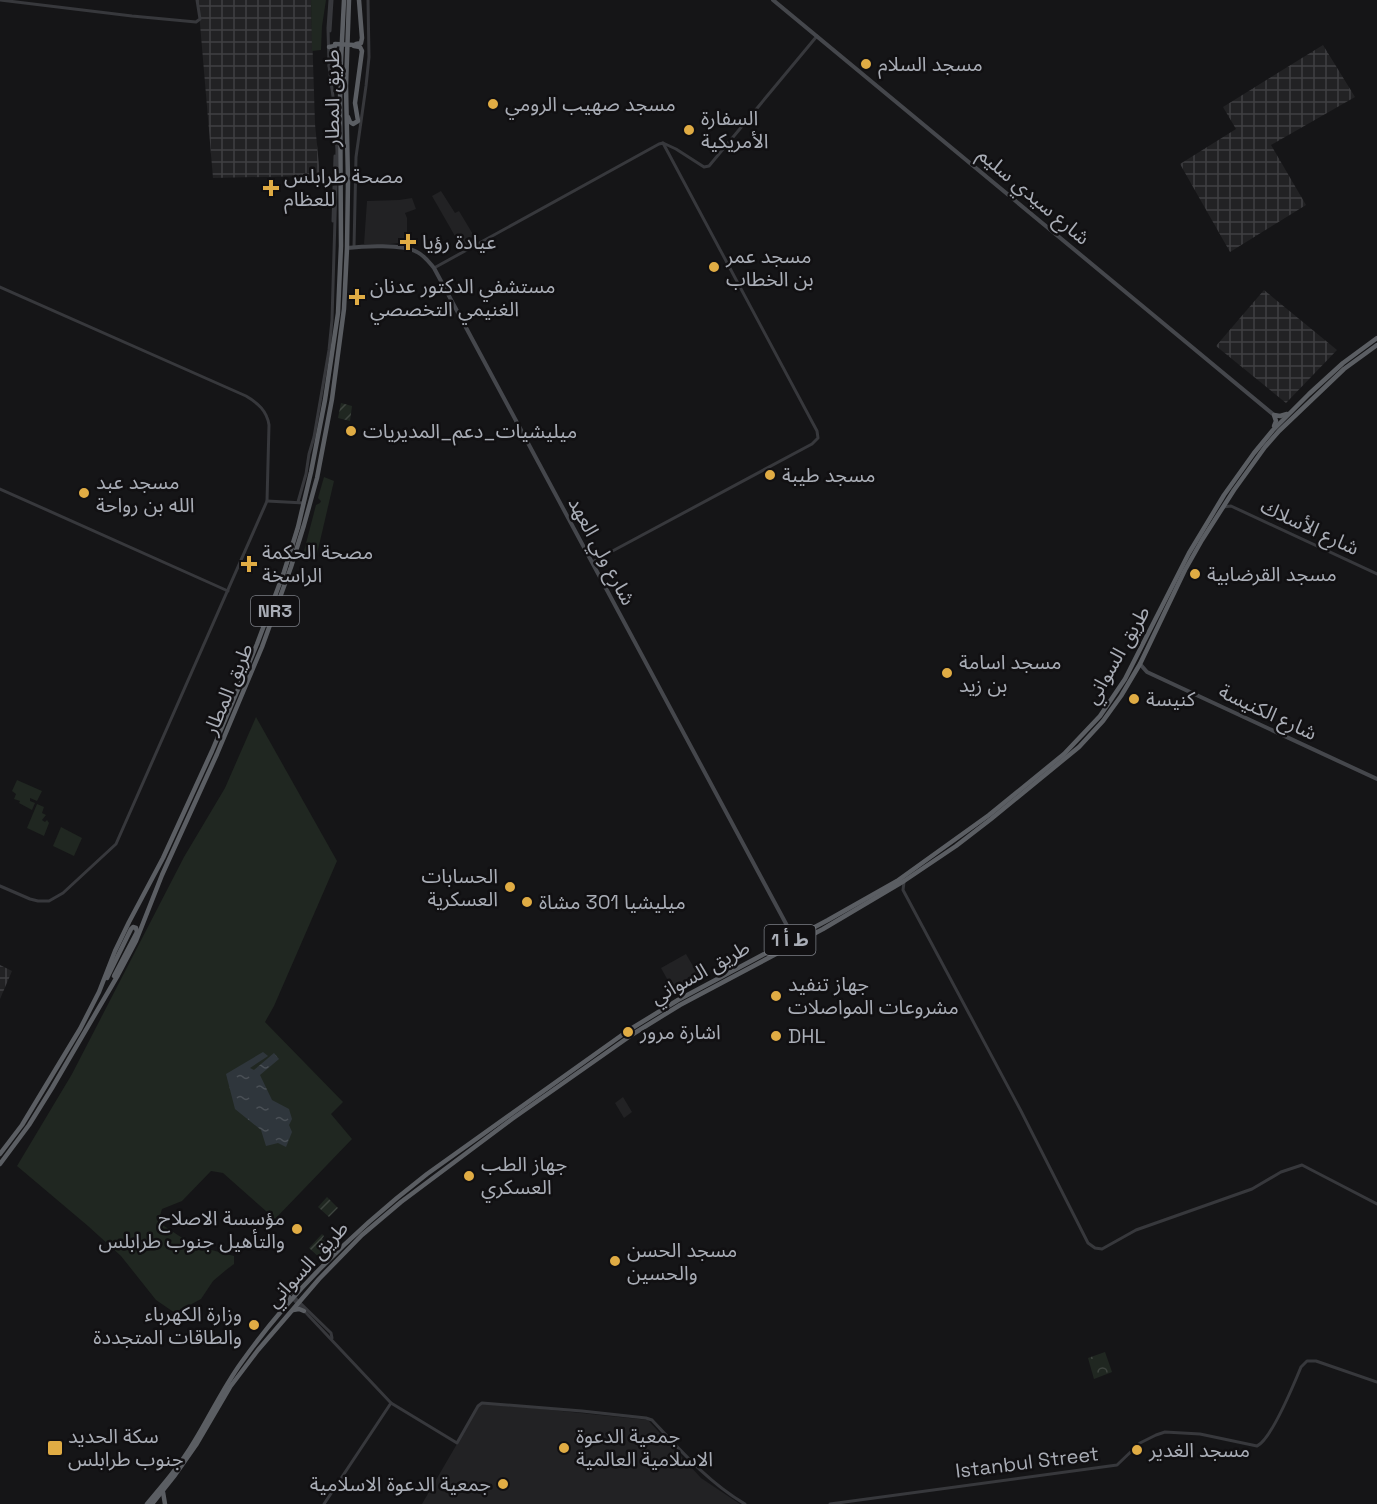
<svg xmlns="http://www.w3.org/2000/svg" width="1377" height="1504" viewBox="0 0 1377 1504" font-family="'Space Grotesk','Noto Sans Arabic',sans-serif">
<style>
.built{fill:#222224}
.industrial{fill:url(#industrial-grid)}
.green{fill:#202721}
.forest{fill:url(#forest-crowns)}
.garden{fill:url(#garden-furrows)}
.water{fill:url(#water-ripples)}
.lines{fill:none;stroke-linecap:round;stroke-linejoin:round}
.tertiary{stroke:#37383c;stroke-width:3}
.secondary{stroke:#45474c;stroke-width:4}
.trunk{stroke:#5b5e63;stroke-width:4.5}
.trunk-bridge{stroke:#5b5e63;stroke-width:4.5}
.poi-dot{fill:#e0ac44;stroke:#111012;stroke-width:2}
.labels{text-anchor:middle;stroke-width:5;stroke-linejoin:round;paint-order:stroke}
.shield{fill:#111012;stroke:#7b7e85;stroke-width:1.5}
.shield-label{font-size:18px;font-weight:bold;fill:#a9adb6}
.poi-label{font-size:20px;fill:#a9adb6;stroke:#111012;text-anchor:start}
.street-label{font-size:20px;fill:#a9adb6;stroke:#111012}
</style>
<defs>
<pattern id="industrial-grid" width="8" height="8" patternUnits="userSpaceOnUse" patternTransform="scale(1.5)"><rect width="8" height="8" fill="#222224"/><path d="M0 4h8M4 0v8" fill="none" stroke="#3f3f42"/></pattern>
<pattern id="forest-crowns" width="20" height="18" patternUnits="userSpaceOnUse" patternTransform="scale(1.5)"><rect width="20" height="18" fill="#202721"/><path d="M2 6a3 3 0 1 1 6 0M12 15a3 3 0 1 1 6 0" fill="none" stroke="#3e443f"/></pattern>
<pattern id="garden-furrows" width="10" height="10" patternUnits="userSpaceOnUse" patternTransform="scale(1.5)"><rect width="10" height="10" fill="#202721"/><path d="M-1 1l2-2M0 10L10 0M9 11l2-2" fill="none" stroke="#3e443f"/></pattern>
<pattern id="water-ripples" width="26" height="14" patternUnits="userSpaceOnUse" patternTransform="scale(1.5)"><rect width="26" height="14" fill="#2f363c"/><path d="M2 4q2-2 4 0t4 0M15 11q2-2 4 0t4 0" fill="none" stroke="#4a5056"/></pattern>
</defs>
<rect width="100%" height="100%" fill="#151517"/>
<g class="built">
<path d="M441 191 455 213 459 211 474 236 469 239 473 245 463 250 432 196Z"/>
<path d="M412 198 416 209 405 213 407 218V242L382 245 364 244 367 201 399 200Z"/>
<path d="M686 954 701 980 676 995 661 968Z"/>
<path d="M623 1097 632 1112 624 1118 615 1103Z"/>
<path d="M488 1403 503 1406 523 1407 648 1420 701 1478 740 1504H422L479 1406Z"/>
</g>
<g class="industrial">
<path d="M198 0H311L315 124 321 186 309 176 213 178Z"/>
<path d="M1323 45 1355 97 1271 145 1306 205 1230 252 1180 164 1236 129 1223 107Z"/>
<path d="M1264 290 1337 350 1286 403 1216 346Z"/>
<path d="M0 965 12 971 0 999Z"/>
</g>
<g class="green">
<path d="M311 0H326L322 26 321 50 312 51Z"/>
<path d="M324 477 334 481 317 554 307 555 304 551 316 505 320 503 321 501 318 498Z"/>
<path d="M256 717 337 861 274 1006 265 1022 343 1102 331 1114 352 1139 275 1219 223 1173 211 1171 182 1201 162 1209 158 1222 193 1245 234 1256V1264L226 1270 213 1281 201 1299 175 1313 156 1300 121 1256 88 1226 17 1166 72 1074 184 857 225 788Z"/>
<path d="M17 780 42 791 37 801 30 798V801L35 803 32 810 19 803 20 801 14 799 16 794 12 791Z"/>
<path d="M37 804 44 807 42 813 46 815 42 820 45 822 47 820 49 823 44 836 27 828Z"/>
<path d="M61 827 82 838 74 856 53 846Z"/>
</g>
<path class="forest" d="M1105 1352 1112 1372 1094 1379 1088 1358Z"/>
<g class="garden">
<path d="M341 403 352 406 350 421 338 418Z"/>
<path d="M327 1197 338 1208 329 1217 318 1207Z"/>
<path d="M322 1234 324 1236 322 1239 332 1248 321 1259 309 1248Z"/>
</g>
<path class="water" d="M263 1052 268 1056 250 1068 254 1070 274 1053 279 1059 260 1075 272 1100 289 1109 292 1119 289 1125 292 1132 286 1147 278 1143 266 1146 261 1130 235 1109 226 1074Z"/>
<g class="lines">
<g class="tertiary">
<path d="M0 0 132 16 196 22 200 19 197 0"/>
<path d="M330 31 332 0"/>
<path d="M329 66 328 28 330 0"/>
<path d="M663 143 676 149 704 167 709 166 817 36"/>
<path d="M333 221 335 156"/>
<path d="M354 247 356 157 366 86 369 57 368 0"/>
<path d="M434 268 659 144 663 143 817 431 818 438 812 444 592 562"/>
<path d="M0 287 246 396C258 403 267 411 269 425L267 501 116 844 63 893 49 901H38L30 899 0 886"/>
<path d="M0 489 228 591"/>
<path d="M267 501 304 503"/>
<path d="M298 502 306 474 309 454 314 437 329 350 332 320 337 151 335 112 329 66"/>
<path d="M1223 507 1231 506 1377 574"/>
<path d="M904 882 903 890 1021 1111 1088 1243 1095 1248 1102 1249 1136 1230 1252 1189 1281 1172 1302 1165 1377 1204"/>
<path d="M294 1297 331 1333 332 1338"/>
<path d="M293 1299 391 1403 457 1443 478 1406 482 1403 582 1411 646 1418 652 1420C681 1451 708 1482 745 1504"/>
<path d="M324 1504 391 1403"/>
<path d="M830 1504 1117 1465 1140 1443 1156 1435 1165 1432 1200 1434 1257 1446C1271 1440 1294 1384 1301 1367L1307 1361H1316L1377 1382"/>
</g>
<g class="secondary">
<path d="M773 0 1274 415"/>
<path d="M347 248C363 246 403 244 417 252 424 255 429 262 434 268L791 933 789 940"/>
<path d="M1140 664 1147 672 1377 779"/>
</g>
<g class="trunk">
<path d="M356 44 361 43 362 38 359 0"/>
<path d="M329 47 335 46"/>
<path d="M348 117 350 122 353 124 358 121 355 103 362 51 360 47 354 46"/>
<path d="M1274 426 1276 421 1274 415 1280 416 1287 414"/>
<path d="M107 978 131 929 133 927 136 928 137 932 114 976"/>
<path d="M0 1154 22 1125 80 1029 99 992 115 951 129 922 163 858 212 751 257 644 284 572 298 527 311 472 325 400 338 313 341 246 340 80 344 0"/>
<path d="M0 1164 29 1125 52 1088 118 975 136 941 162 875 217 754 262 647 291 567 304 525 317 478 332 399 344 309 347 248 348 181 346 86 349 0"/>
<path d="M287 1305 289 1298 288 1293 299 1290"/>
<path d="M293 1310 299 1309 304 1311"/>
<path d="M163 1492 165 1504"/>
<path d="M147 1504C164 1484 181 1464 194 1442 210 1416 223 1388 241 1363 292 1291 357 1228 427 1174L629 1030 678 1000 828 920 897 881 989 815 1064 754 1100 716 1125 679 1189 553 1224 495 1254 453 1273 430 1309 394 1343 363 1377 338"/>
<path d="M152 1504 175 1475 196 1445 230 1387 258 1350 319 1279 362 1235 401 1202 512 1119 633 1034 680 1005 823 929 904 881 956 846 991 819 1079 747 1103 721 1121 696 1140 664 1185 570 1202 540 1234 490 1265 447 1279 431 1344 369 1377 345"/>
</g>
<path class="trunk-bridge" d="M335 44 354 45"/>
</g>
<g class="poi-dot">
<circle cx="866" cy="64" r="6"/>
<circle cx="493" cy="104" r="6"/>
<circle cx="689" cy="130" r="6"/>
<path d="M268 179h6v6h6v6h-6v6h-6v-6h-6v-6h6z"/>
<path d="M405 233h6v6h6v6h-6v6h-6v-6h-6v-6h6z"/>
<circle cx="714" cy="267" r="6"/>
<path d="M354 288h6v6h6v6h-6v6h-6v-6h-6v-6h6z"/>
<circle cx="351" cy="431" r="6"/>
<circle cx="770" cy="475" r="6"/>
<circle cx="84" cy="493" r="6"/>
<path d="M246 555h6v6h6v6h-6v6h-6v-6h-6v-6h6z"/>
<circle cx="1195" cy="574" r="6"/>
<circle cx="947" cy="673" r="6"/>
<circle cx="1134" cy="699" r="6"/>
<circle cx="510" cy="887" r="6"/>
<circle cx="527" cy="902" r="6"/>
<circle cx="776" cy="996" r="6"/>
<circle cx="628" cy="1032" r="6"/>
<circle cx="776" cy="1036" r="6"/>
<circle cx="469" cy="1176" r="6"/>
<circle cx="297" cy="1229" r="6"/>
<circle cx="615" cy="1261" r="6"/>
<circle cx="254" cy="1325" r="6"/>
<rect x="47" y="1440" width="16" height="16" rx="3"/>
<circle cx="564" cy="1448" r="6"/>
<circle cx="1137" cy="1450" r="6"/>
<circle cx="503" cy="1484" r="6"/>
</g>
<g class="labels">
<g class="shield">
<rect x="251" y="596" width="48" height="30" rx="4.5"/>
<rect x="764.5" y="925" width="51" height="30" rx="4.5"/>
</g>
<g class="shield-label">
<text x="275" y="617">NR3</text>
<text x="790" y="946">ط أ 1</text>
</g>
<g class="poi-label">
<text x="878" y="71">مسجد السلام</text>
<text x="505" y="111">مسجد صهيب الرومي</text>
<text x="701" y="125">السفارة<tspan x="701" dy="23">الأمريكية</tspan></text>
<text x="284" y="183">مصحة طرابلس<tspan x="284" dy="23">للعظام</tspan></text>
<text x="422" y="249">عيادة رؤيا</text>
<text x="726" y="263">مسجد عمر<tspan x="726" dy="23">بن الخطاب</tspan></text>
<text x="370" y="293">مستشفي الدكتور عدنان<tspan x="370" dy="23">الغنيمي التخصصي</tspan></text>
<text x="363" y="438">ميليشيات_دعم_المديريات</text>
<text x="782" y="482">مسجد طيبة</text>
<text x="96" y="489">مسجد عبد<tspan x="96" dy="23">الله بن رواحة</tspan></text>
<text x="262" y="559">مصحة الحكمة<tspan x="262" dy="23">الراسخة</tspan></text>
<text x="1207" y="581">مسجد القرضابية</text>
<text x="959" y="669">مسجد اسامة<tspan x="959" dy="23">بن زيد</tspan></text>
<text x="1146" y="706">كنيسة</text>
<text x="498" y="883" text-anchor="end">الحسابات<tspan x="498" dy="23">العسكرية</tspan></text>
<text x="539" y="909">ميليشيا 301 مشاة</text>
<text x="788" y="991">جهاز تنفيد<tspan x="788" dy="23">مشروعات المواصلات</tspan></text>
<text x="640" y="1039">اشارة مرور</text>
<text x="788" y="1043">DHL</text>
<text x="481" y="1171">جهاز الطب<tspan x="481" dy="23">العسكري</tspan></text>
<text x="285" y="1225" text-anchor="end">مؤسسة الاصلاح<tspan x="285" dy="23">والتأهيل جنوب طرابلس</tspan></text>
<text x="627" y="1257">مسجد الحسن<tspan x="627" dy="23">والحسين</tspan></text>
<text x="242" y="1321" text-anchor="end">وزارة الكهرباء<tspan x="242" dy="23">والطاقات المتجددة</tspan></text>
<text x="68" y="1443">سكة الحديد<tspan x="68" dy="23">جنوب طرابلس</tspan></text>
<text x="576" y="1443">جمعية الدعوة<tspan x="576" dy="23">الاسلامية العالمية</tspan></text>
<text x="1149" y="1457">مسجد الغدير</text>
<text x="491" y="1491" text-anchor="end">جمعية الدعوة الاسلامية</text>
</g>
<g class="street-label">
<text transform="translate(332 98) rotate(-90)" y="7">طريق المطار</text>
<text transform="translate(1034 196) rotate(40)" y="7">شارع سيدي سليم</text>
<text transform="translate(1310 527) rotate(25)" y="7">شارع الأسلاك</text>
<text transform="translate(602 551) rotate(62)" y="7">شارع ولي العهد</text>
<text transform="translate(1117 655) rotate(-60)" y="7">طريق السواني</text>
<text transform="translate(228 689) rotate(-67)" y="7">طريق المطار</text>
<text transform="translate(1268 712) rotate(25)" y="7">شارع الكنيسة</text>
<text transform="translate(700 972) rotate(-29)" y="7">طريق السواني</text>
<text transform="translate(307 1264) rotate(-47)" y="7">طريق السواني</text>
<text transform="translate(1027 1462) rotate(-7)" y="7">Istanbul Street</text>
</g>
</g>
</svg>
